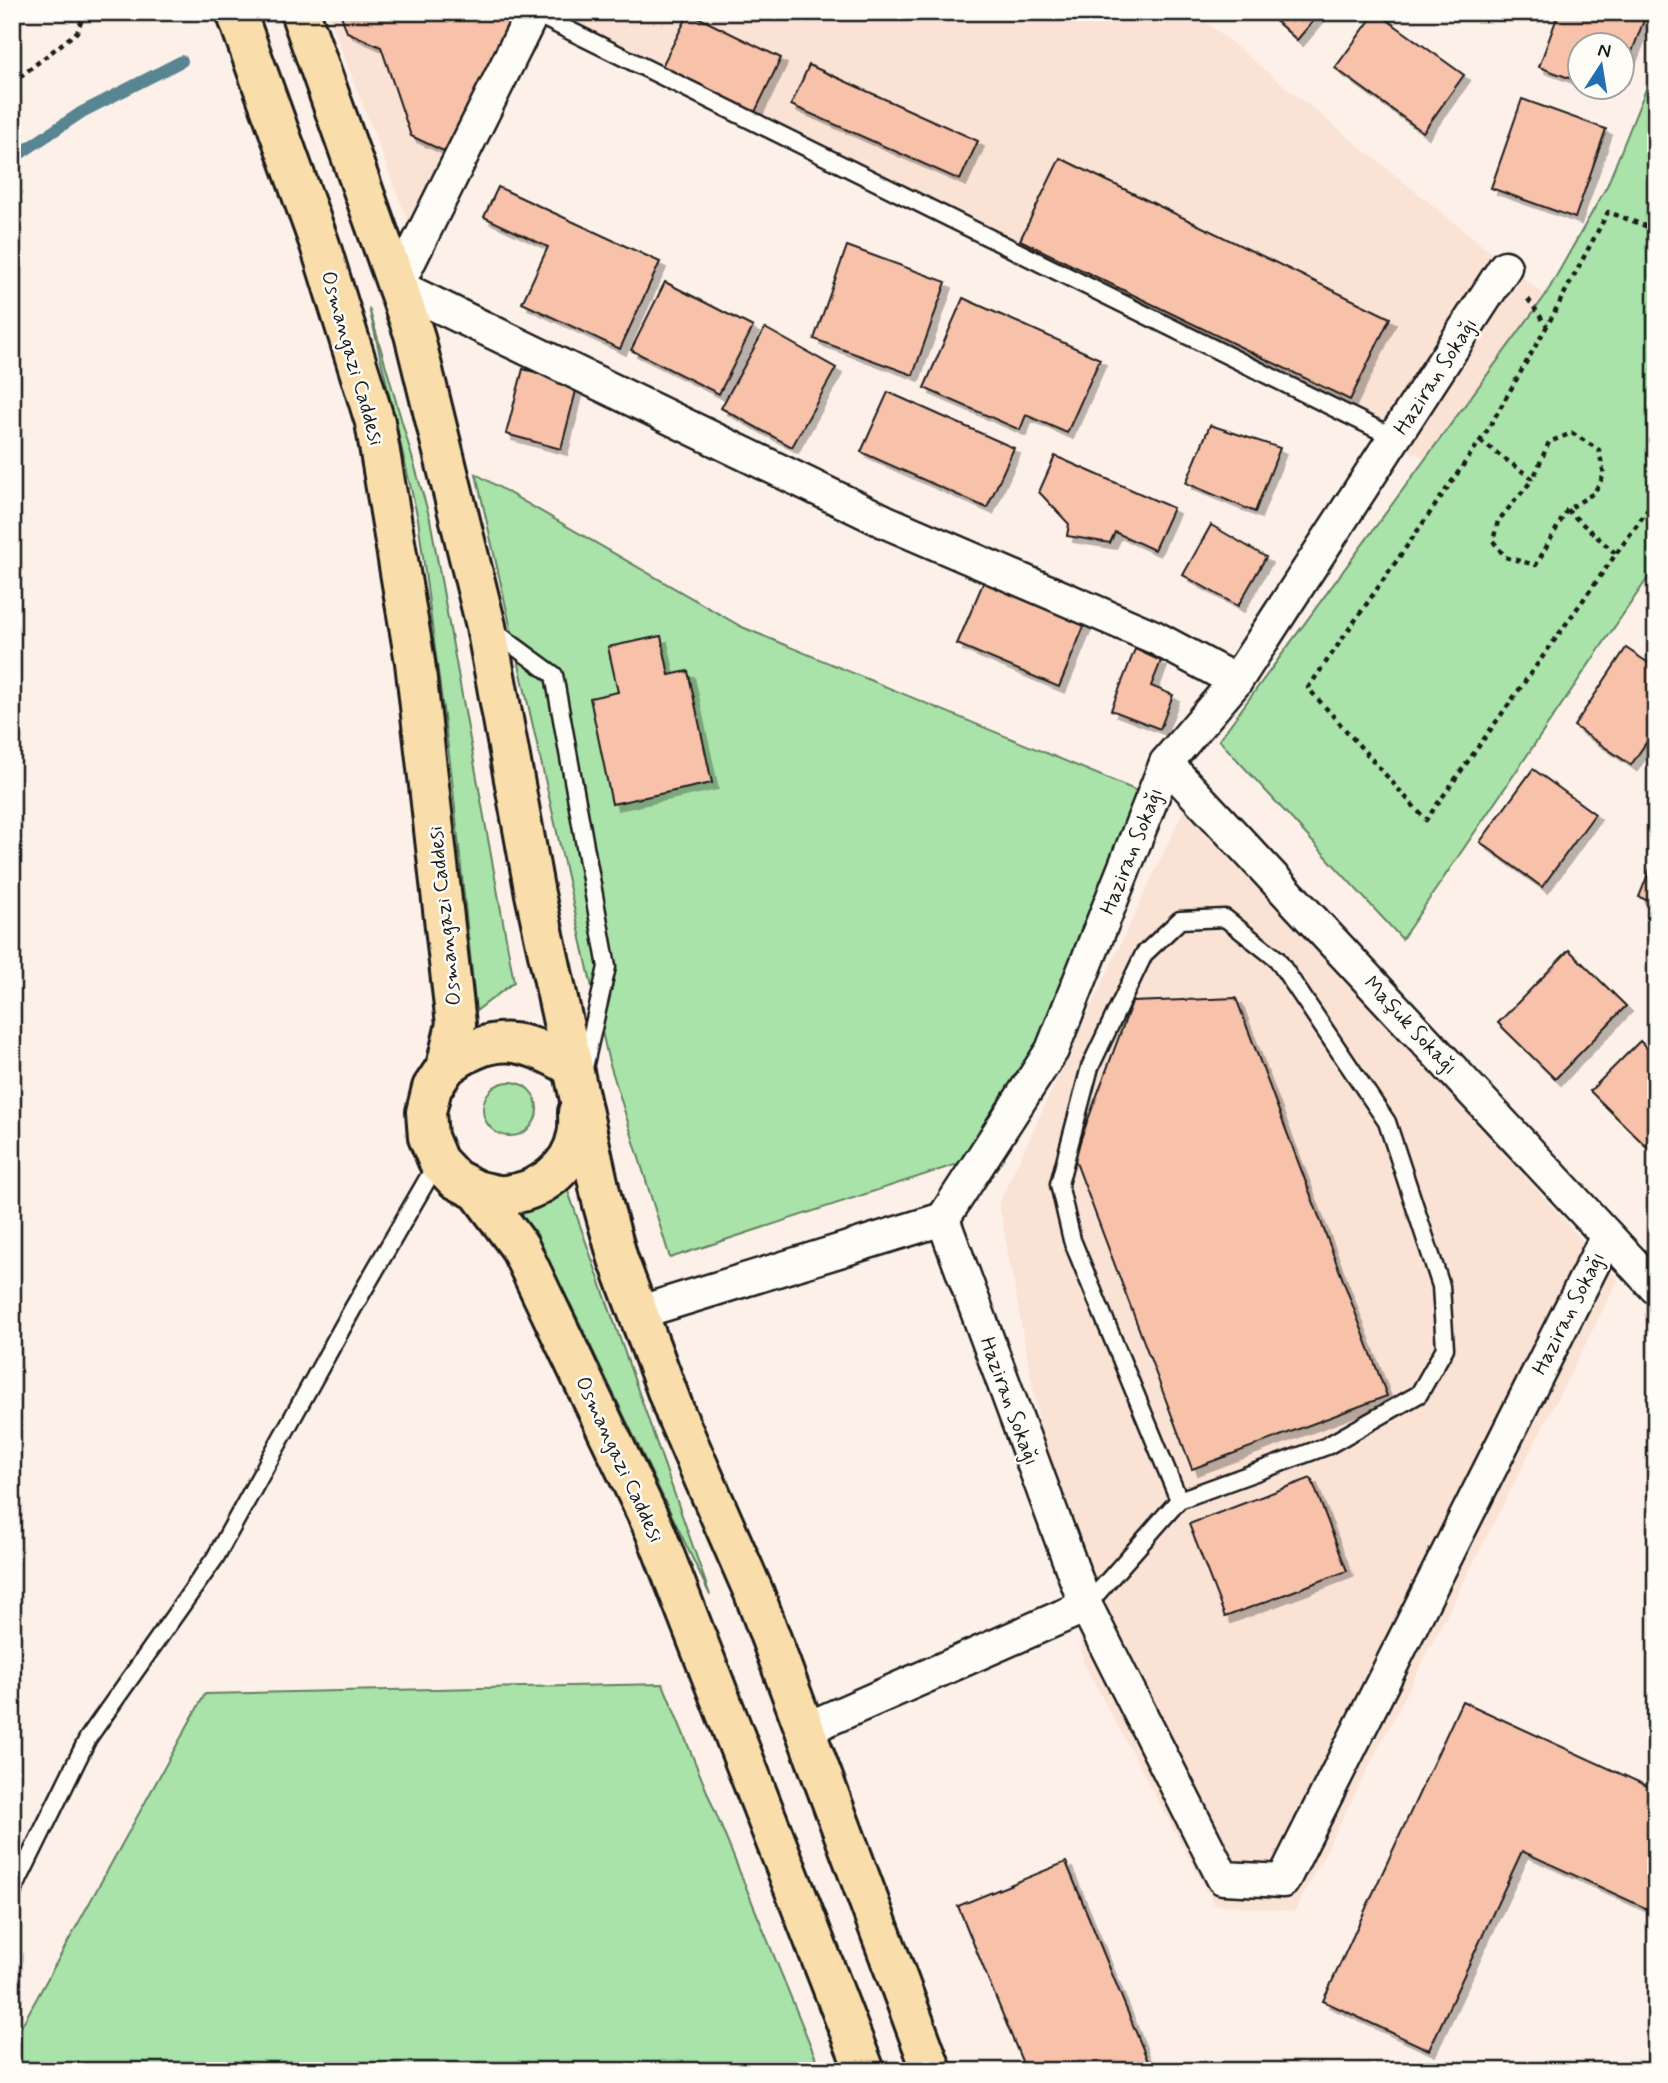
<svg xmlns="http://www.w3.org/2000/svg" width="1668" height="2083" viewBox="0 0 1668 2083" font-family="Mynerve,sans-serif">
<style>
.built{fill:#fae2d5}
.green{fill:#a9e3a9;stroke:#628062;stroke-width:2}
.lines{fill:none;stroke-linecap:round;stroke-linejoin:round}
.stream{stroke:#598592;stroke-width:12}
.building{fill:#f7c1aa;stroke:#1c1c1c;stroke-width:2;filter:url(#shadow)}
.service-casing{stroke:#1c1c1c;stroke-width:21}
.minor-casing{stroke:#1c1c1c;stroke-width:37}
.primary-casing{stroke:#1c1c1c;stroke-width:44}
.path{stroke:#1c1c1c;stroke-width:4.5;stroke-dasharray:5 5;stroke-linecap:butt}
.service{stroke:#fdfcf7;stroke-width:16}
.minor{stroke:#fdfcf7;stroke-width:32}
.primary{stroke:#f9deab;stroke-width:38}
.labels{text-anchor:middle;stroke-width:5;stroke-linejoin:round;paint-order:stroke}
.street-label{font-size:21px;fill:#1c1c1c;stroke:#fdfcf7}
</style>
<defs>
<filter id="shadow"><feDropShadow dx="6" dy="6" stdDeviation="0" flood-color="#0004"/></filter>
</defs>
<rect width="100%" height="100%" fill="#fcf0e8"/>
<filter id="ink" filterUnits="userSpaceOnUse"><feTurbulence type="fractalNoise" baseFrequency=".0143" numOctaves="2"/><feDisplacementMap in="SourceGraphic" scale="14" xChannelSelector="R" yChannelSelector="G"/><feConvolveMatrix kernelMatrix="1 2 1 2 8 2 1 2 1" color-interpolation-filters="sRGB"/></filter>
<g filter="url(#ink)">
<g class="built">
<path d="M327 12H1193L1545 296 1426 459 545 17 426 268Z"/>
<path d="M1188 801 1618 1280 1295 1911 1214 1904 1084 1664 999 1203Z"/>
</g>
<g class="green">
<path d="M1656 64V566L1402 939 1219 740 1545 296 1607 186Z"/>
<path d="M369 308 430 519 514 982 476 1011 451 770 418 519Z"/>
<path d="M476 474 742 627 1140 792 991 1153 670 1258 608 1058Z"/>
<circle cx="510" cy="1109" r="27"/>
<path d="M568 1191 710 1595 571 1305 513 1214Z"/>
<path d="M663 1684 821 2071H12V2043L205 1694Z"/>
</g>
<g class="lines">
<path class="stream" d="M12 159 82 112 182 61"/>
</g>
<g class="building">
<path d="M340 12H516L450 154 411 136 381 47 347 32Z"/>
<path d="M1266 12H1321L1297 40Z"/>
<path d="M1376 12 1464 75 1423 132 1335 68Z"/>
<path d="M1559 12H1647L1622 78V46H1580V82L1539 67Z"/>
<path d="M689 13 781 58 755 112 662 66Z"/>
<path d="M809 65 978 141 960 180 791 105Z"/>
<path d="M1522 99 1606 129 1575 218 1491 188Z"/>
<path d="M1060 158 1390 318 1350 400 1020 240Z"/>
<path d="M498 187 660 262 620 349 522 303 548 247 484 217Z"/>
<path d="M847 246 946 282 913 375 814 339Z"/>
<path d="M665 282 753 327 719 394 631 350Z"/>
<path d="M963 298 1100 359 1067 433 1026 415 1020 430 924 388Z"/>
<path d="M765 328 836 368 792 447 721 408Z"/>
<path d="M523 369 578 383 561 449 506 434Z"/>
<path d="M888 392 1014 448 987 508 861 452Z"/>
<path d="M1210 425 1280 448 1255 512 1186 483Z"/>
<path d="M1055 456 1173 508 1154 550 1115 532 1110 543 1067 536 1069 524 1039 492Z"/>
<path d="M1211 525 1266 557 1238 606 1183 575Z"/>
<path d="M984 581 1085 624 1059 687 957 644Z"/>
<path d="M661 636 669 675 688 671 712 783 612 804 590 698 618 692 608 647Z"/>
<path d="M1626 648 1656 668V728L1631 765 1574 726Z"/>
<path d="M1135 649 1161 661 1151 686 1173 695 1160 729 1111 710Z"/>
<path d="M1533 769 1595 814 1542 887 1480 842Z"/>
<path d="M1656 854V904L1639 897Z"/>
<path d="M1569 950 1626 1006 1555 1079 1498 1023Z"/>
<path d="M1236 998 1387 1396 1192 1469 1074 1157 1132 1002Z"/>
<path d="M1640 1041 1656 1057V1156L1590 1091Z"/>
<path d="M1311 1478 1347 1571 1225 1617 1189 1524Z"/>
<path d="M1462 1701 1656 1790V1913L1522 1851 1429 2050 1323 2001Z"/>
<path d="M1066 1862 1152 2071H1026L958 1906Z"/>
</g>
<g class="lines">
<defs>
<g id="service">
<path d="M532 12 1395 438"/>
<path d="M491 629 554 675 607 967 584 1068"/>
<path d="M1086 1606 1179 1500 1327 1446 1419 1394 1445 1348 1441 1286 1387 1122 1277 959 1225 918 1180 920 1144 954 1090 1067 1059 1184 1072 1240 1179 1500"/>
<path d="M12 1893 88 1738 215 1558 352 1310 438 1161"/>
</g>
<g id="minor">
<path d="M533 12 397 286 886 522 1154 637 1236 681"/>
<path d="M1505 267 1236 681 1166 763 1052 1050 943 1219 1086 1606 1223 1878 1283 1881 1607 1236"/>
<path d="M1166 763 1656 1288"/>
<path d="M637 1313 943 1219"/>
<path d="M804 1730 1086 1606"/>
</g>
<g id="primary">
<path d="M236 12 320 245 375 422 415 662 456 1024 446 1067 432 1088 426 1112 428 1137 438 1161 455 1179 478 1191 519 1246 655 1531 865 2071"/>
<path d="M300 12 414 334 486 626 535 894 603 1205 618 1259 676 1415 754 1593 932 2071"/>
<path d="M446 1067C492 1031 525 1038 572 1067"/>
<path d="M478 1191C487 1192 496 1196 505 1195 539 1192 571 1169 577 1135 579 1127 578 1119 578 1112"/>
</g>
</defs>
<use href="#service" class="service-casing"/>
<use href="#minor" class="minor-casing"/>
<use href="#primary" class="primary-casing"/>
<g class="path">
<path d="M12 83 77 32 85 12"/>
<path d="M1656 230 1608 212 1547 326 1487 431 1308 688 1426 820 1656 498"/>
<path d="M1528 299 1547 326"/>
<path d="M1480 441 1533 479 1549 442 1572 433 1599 450 1604 475 1594 493 1567 510 1536 565 1505 557 1493 541 1498 521 1533 479"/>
<path d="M1567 510 1615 553"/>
</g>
<use href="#service" class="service"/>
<use href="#minor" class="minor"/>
<use href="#primary" class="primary"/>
</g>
</g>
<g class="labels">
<g class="street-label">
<text transform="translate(353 358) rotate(74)" y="7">Osmangazi Caddesi</text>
<text transform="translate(1435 376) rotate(-57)" y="7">Haziran Sokağı</text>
<text transform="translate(1131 851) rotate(-68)" y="7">Haziran Sokağı</text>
<text transform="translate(444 916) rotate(-96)" y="7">Osmangazi Caddesi</text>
<text transform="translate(1411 1025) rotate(47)" y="7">Maşuk Sokağı</text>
<text transform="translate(1568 1313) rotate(-63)" y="7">Haziran Sokağı</text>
<text transform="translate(1010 1401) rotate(70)" y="7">Haziran Sokağı</text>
<text transform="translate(620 1459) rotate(65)" y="7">Osmangazi Caddesi</text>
</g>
</g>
<rect width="1668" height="2083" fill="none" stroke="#fdfcf7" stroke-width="42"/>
<rect x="21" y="21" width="1626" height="2041" fill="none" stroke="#1c1c1c" stroke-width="2.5" filter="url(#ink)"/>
<g transform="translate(1601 66) rotate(12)"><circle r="33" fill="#fdfcf7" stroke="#a3a29f" stroke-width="2"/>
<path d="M0-5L12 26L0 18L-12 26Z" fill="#1f6fb2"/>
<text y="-10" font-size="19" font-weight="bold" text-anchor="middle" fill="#1c1c1c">N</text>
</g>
</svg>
